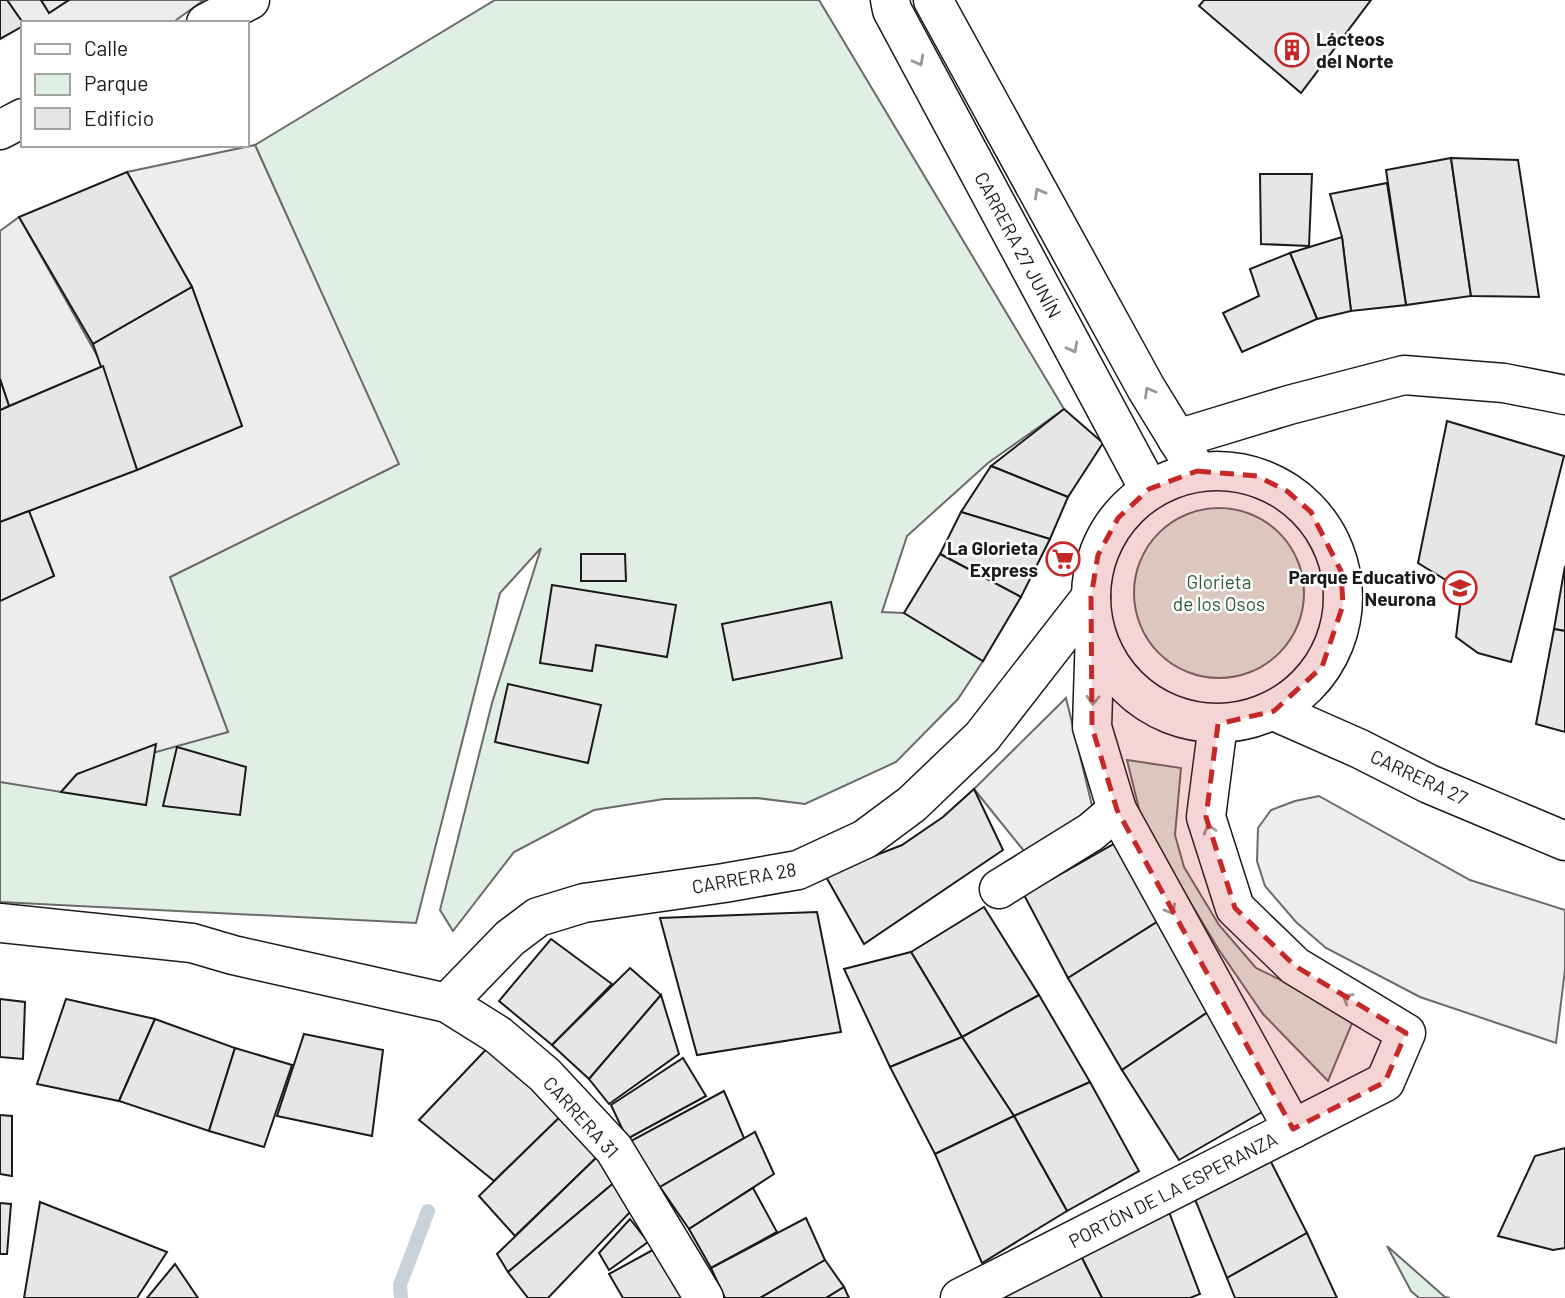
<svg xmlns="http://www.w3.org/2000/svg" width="1565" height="1298" viewBox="0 0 1565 1298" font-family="Barlow,sans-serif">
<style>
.green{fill:#e0efe3;stroke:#6a6a6a;stroke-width:2}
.parking{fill:#ededed;stroke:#6a6a6a;stroke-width:2}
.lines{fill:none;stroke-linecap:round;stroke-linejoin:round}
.stream{stroke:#c6d2dc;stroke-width:14}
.building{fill:#e6e6e6;stroke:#1a1a1a;stroke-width:2}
.street-casing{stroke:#1a1a1a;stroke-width:41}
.secondary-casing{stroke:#1a1a1a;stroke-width:41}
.primary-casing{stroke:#1a1a1a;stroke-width:41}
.street{stroke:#fff;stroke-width:38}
.secondary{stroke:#fff;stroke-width:38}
.primary{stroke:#fff;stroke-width:38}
.oneway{stroke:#989898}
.marked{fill:#c62828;fill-opacity:0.2;stroke:#c62828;stroke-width:5;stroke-dasharray:14 9;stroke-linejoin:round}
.labels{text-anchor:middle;stroke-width:5;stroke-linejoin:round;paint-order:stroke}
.poi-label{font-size:19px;font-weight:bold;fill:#1a1a1a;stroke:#fff;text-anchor:end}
.street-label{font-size:19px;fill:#1a1a1a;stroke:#fff}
.park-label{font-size:19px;fill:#2b5a34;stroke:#fff}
</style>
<rect width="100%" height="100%" fill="#fff"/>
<g class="green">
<path d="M495 0H819L1064 409 988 463 907 536 882 612 904 613 983 661 958 699 896 762 805 804 757 798 664 799 594 810 514 852 453 931 440 910 492 703 541 548 500 593 416 923 0 902V776L228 732 170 577 398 464 255 145Z"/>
<circle cx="1219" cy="593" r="85"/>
<path d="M1127 760 1181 768 1175 835 1184 867 1219 925 1256 968 1355 1016 1328 1081 1263 1014 1219 950 1175 877 1140 813Z"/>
<path d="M1387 1246 1445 1297 1450 1298H1419L1411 1291Z"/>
</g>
<g class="parking">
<path d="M7 0H41L49 12 69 0H204L172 23H23Z"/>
<path d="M255 145 399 464 170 577 228 732 77 774 61 792 0 782V601L54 575 29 511 137 470 242 426 192 287 127 172Z"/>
<path d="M19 217 103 366 9 406 0 379V231Z"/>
<path d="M1066 698 1095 818 1024 851 974 789Z"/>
<path d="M1319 796 1470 880 1565 910V970L1556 1043 1420 997 1326 948 1296 922 1265 886 1257 861 1258 828 1271 810 1295 801Z"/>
</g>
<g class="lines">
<path class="stream" d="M401 1298 400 1285 428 1211"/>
</g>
<g class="building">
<path d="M0 0H7L23 23V26L0 39Z"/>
<path d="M41 0H69L49 13Z"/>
<path d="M1204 0H1371L1301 93 1199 6Z"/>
<path d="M1451 158 1471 296 1406 305 1386 170Z"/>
<path d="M1451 158 1518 160 1539 297 1471 296Z"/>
<path d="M127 172 192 287 93 344 19 217Z"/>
<path d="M1260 174H1312L1309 246 1261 244Z"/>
<path d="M1387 183 1406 305 1351 311 1342 237 1330 194Z"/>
<path d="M1342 237 1351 311 1317 319 1290 253Z"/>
<path d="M1290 253 1317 319 1242 352 1223 313 1259 296 1250 269Z"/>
<path d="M192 287 242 426 137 470 93 344Z"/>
<path d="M103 366 137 470 0 522V410Z"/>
<path d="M0 379 9 406 0 410Z"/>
<path d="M1064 409 1103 443 1068 497 991 466Z"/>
<path d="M1447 421 1564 456 1511 662 1478 653 1456 637 1462 590 1418 563Z"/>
<path d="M991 466 1068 497 1050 539 961 512Z"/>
<path d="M29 511 54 576 0 601V522Z"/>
<path d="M961 512 1050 539 1021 597 940 554Z"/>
<path d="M581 554H625L626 581H581Z"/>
<path d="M940 554 1021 597 983 661 904 613Z"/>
<path d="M1565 566V631L1554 629Z"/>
<path d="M552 585 676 605 667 657 596 645 592 671 540 663Z"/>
<path d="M831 602 842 658 733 680 722 624Z"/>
<path d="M1554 629 1565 631V732L1536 724Z"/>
<path d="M508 684 601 705 588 763 495 742Z"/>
<path d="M156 744 146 805 61 792 77 774Z"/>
<path d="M177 747 246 767 240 815 163 806Z"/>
<path d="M974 789 1003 850 864 944 825 875 902 845 943 817Z"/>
<path d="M1119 841 1157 922 1068 978 1024 895Z"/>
<path d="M984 907 1039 995 962 1037 911 952Z"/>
<path d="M817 912 841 1032 697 1055 660 918Z"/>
<path d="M1157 922 1208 1012 1122 1070 1068 978Z"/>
<path d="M551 939 612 984 552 1045 499 1001Z"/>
<path d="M911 952 962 1037 890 1067 844 969Z"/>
<path d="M630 968 661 995 589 1079 552 1045Z"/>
<path d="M661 995 679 1054 609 1104 589 1079Z"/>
<path d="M1039 995 1090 1082 1014 1116 962 1037Z"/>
<path d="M0 999 25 1002 23 1059 0 1057Z"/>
<path d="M66 999 155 1019 119 1101 37 1084Z"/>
<path d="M1208 1012 1264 1111 1179 1160 1122 1070Z"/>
<path d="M155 1019 235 1048 209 1131 119 1101Z"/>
<path d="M304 1034 383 1050 372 1136 277 1116Z"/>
<path d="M962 1037 1014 1116 935 1154 890 1067Z"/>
<path d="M496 1039 561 1116 494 1181 419 1120Z"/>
<path d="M235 1048 292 1065 264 1147 209 1131Z"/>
<path d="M683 1058 706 1096 627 1139 611 1105Z"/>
<path d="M1090 1082 1139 1171 1067 1211 1014 1116Z"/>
<path d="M724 1091 744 1138 660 1187 627 1143Z"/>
<path d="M568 1109 599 1155 515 1236 479 1196Z"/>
<path d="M0 1115 12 1116V1176L0 1174Z"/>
<path d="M1014 1116 1067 1211 982 1263 935 1154Z"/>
<path d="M755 1132 774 1174 689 1229 660 1187Z"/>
<path d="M1565 1148V1248L1553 1250 1498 1236 1535 1156Z"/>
<path d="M1267 1154 1307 1233 1227 1278 1192 1192Z"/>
<path d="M599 1155 616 1181 508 1272 497 1254Z"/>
<path d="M616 1181 634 1208 548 1298H528L508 1272Z"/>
<path d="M753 1188 777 1232 711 1268 689 1229Z"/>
<path d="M40 1202 167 1252 137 1298H24Z"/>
<path d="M0 1203 11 1204 7 1254H0Z"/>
<path d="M1166 1204 1200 1294 1190 1298H1102L1080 1254Z"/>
<path d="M806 1218 825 1260 760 1298H725L711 1268Z"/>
<path d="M630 1219 648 1242 609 1270 599 1253Z"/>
<path d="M1307 1233 1337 1298H1235L1227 1278Z"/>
<path d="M660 1246 685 1298H623L609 1274Z"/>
<path d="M1080 1254 1102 1298H993Z"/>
<path d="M825 1260 844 1287 826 1298H760Z"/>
<path d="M175 1264 198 1298H147Z"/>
<path d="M844 1287 849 1298H826Z"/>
</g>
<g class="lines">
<defs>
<g id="street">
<path d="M1177 439 1289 405 1404 375 1504 383 1565 395"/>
<path d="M1095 631 1092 727 1117 810 1293 1129"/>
<path d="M999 889 1091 832 1117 810"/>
<path d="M0 923 192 943 233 955 447 1003 498 1035 545 1075 614 1149 704 1298"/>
<path d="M447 1003 510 938 538 917 584 903 724 883 798 870 865 839 912 804 982 737 1091 597"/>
<path d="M960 1298 1385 1082 1406 1033 1295 966 1235 908 1206 817 1218 724"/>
</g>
<g id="secondary">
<path d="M890 0 892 10 1149 489"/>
<path d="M933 0 1146 388 1197 471"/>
<circle cx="1217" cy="597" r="126"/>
<path d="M1274 711 1360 749 1429 784 1565 841"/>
</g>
<g id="primary">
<path d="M206 23 250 0"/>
<path d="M0 130 23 118"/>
</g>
</defs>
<use href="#street" class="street-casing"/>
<use href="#secondary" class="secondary-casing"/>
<use href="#primary" class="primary-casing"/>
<use href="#street" class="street"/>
<use href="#secondary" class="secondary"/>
<use href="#primary" class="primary"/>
</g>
<defs><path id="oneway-chevron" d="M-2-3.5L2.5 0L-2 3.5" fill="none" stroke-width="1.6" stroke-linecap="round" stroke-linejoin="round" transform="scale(1.75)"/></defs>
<g class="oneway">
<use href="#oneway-chevron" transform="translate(919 61) rotate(62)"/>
<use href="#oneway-chevron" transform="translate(1039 193) rotate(-119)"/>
<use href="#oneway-chevron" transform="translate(1073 348) rotate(62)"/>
<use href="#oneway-chevron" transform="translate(1149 392) rotate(-120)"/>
<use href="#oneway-chevron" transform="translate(1093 700) rotate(92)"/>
<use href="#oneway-chevron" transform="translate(1209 829) rotate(-108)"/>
<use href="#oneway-chevron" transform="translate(1171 910) rotate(61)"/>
<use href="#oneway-chevron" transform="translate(1347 998) rotate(-149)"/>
</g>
<path class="marked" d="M1197 471 1257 476 1287 491 1311 512 1341 571 1343 605 1322 667 1274 711 1218 724 1206 817 1235 908 1295 966 1406 1033 1385 1082 1293 1129 1117 810 1092 727 1091 597 1098 555 1118 518 1149 489Z"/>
<defs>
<symbol id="building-ring" viewBox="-11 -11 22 22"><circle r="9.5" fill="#fff" stroke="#c62828" stroke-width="1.5"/><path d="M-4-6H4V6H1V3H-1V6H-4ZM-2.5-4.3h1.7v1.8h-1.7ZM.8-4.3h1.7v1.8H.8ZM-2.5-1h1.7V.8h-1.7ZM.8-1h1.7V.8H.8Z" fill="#c62828"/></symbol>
<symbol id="supermarket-ring" viewBox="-11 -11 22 22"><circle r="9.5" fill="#fff" stroke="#c62828" stroke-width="1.5"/><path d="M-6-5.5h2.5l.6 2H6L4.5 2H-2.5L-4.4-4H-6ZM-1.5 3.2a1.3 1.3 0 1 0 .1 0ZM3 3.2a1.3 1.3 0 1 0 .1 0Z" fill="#c62828"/></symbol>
<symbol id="school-ring" viewBox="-11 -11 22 22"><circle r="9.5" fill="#fff" stroke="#c62828" stroke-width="1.5"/><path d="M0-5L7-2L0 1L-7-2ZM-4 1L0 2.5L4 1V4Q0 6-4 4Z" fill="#c62828"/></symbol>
</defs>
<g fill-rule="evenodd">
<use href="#building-ring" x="1273" y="31" width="38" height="38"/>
<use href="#supermarket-ring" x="1044" y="540" width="38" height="38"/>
<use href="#school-ring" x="1441" y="569" width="38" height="38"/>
</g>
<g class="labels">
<g class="poi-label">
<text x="1316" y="46" text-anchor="start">Lácteos<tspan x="1316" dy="22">del Norte</tspan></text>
<text x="1038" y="555">La Glorieta<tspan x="1038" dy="22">Express</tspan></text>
<text x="1436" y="584">Parque Educativo<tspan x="1436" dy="22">Neurona</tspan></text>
</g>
<g class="street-label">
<text transform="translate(1018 245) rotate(62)" y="7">CARRERA 27 JUNÍN</text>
<text transform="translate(1419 777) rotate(25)" y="7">CARRERA 27</text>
<text transform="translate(744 878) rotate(-10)" y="7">CARRERA 28</text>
<text transform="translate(581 1117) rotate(48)" y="7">CARRERA 31</text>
<text transform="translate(1173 1190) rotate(-27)" y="7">PORTÓN DE LA ESPERANZA</text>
</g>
<g class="park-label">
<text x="1219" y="589">Glorieta<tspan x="1219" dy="22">de los Osos</tspan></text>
</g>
</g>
<rect x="21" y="21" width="228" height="126" fill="#ffffff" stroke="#a3a3a3" stroke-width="2"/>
<rect x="35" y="44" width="35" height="10" fill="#ffffff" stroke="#a3a3a3" stroke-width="2"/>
<text x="84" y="56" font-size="21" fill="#1a1a1a">Calle</text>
<rect x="35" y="74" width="35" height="21" fill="#e0efe3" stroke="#a3a3a3" stroke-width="2"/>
<text x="84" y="91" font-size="21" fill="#1a1a1a">Parque</text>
<rect x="35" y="108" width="35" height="21" fill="#e6e6e6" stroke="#a3a3a3" stroke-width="2"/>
<text x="84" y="126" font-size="21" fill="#1a1a1a">Edificio</text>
</svg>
